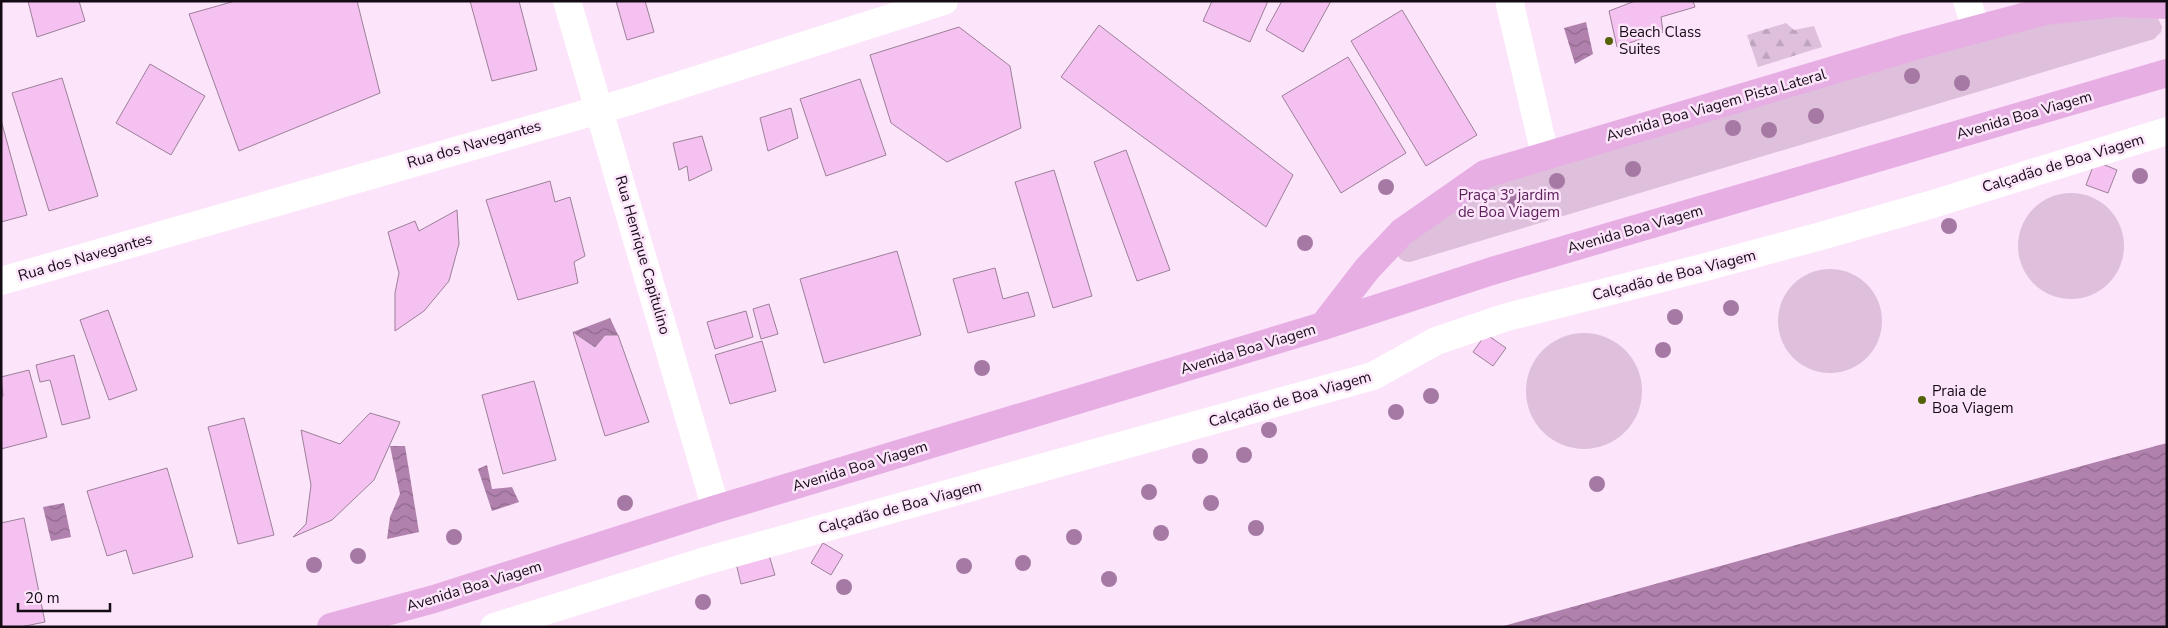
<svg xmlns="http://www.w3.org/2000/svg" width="2168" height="628" viewBox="0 0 2168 628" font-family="'Nunito Sans',sans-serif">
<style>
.forest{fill:url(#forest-firs)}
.green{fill:#dfc0dc}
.water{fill:url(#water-waves)}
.building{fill:#f5c1f0;stroke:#9c8099}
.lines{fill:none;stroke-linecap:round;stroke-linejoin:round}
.street{stroke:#fff;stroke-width:28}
.secondary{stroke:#fff;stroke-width:28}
.primary{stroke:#e6aee3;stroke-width:28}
.tree{fill:#a579a3}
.poi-dot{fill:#556307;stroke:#fce4fa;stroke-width:2}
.labels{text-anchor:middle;stroke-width:5;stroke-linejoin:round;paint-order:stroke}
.poi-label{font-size:15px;fill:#150b15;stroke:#fce4fa;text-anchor:start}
.street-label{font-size:15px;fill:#150b15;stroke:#fce4fa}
.park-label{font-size:15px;fill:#5d225b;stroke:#fce4fa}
</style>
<defs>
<pattern id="forest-firs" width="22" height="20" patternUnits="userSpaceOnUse" patternTransform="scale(1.25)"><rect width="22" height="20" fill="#dfc0dc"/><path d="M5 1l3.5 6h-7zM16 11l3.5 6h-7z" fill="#bea4bc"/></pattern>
<pattern id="water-waves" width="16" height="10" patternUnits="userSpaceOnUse" patternTransform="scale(1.25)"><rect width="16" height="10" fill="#b181ad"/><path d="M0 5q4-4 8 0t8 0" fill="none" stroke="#8f688c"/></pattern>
</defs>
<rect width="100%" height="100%" fill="#fce4fa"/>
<path class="forest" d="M1786 23 1794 30 1814 26 1822 47 1758 67 1747 35Z"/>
<g class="green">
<path d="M2157 16 2162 27 2161 32 2154 39 1410 262C1399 262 1397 255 1395 246L1482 189 2047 17Z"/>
<circle cx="2071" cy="246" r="53"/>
<circle cx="1830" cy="321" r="52"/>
<circle cx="1584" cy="391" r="58"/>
</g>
<g class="water">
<path d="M1586 22 1593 54 1575 64 1564 28Z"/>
<path d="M610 318 618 335H605L595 347 573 332Z"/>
<path d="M2167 443V627H1500L2089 464Z"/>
<path d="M390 446H405L419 532 387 539 390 517 400 494Z"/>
<path d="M487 465 492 489 512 487 519 502 492 511 478 469Z"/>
<path d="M64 503 71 537 51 541 43 507Z"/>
</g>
<g class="building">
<path d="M28 1H79L85 21 37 37Z"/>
<path d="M235 1H357L380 93 239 151 189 14Z"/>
<path d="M470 1H519L537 70 492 81Z"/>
<path d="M616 1H645L654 32 627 40Z"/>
<path d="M1212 1H1268L1250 42 1203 21Z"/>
<path d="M1282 1H1331L1303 52 1266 30Z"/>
<path d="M1635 1H1693L1695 7 1661 17 1663 32 1617 47 1609 11Z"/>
<path d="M1402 10 1477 135 1426 166 1351 41Z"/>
<path d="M1099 25 1293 175 1266 227 1061 77Z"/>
<path d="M959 27 1010 66 1021 128 947 162 891 123 870 55Z"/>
<path d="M1348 57 1406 153 1341 193 1282 96Z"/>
<path d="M150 64 205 96 171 155 116 123Z"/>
<path d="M62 78 98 196 49 211 12 93Z"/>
<path d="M860 79 886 155 826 176 800 99Z"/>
<path d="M791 108 798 138 768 151 760 118Z"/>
<path d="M1 120 27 215 1 222Z"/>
<path d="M702 136 712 170 689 181 687 166 679 170 673 143Z"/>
<path d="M1126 150 1170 270 1137 281 1094 162Z"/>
<path d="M2095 161 2117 170 2108 193 2086 185Z"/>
<path d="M1054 170 1092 296 1053 308 1015 182Z"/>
<path d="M550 181 555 202 570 197 585 256 574 262 578 283 518 300 486 200Z"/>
<path d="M457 210 459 244 449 281 424 311 395 331V293L399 273 388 232 415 221 419 231Z"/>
<path d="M897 251 921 335 824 363 800 279Z"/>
<path d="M995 268 1003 299 1028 292 1035 316 968 333 953 279Z"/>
<path d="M769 304 778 334 761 339 753 309Z"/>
<path d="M108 310 137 390 109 400 80 320Z"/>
<path d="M746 311 753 337 715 349 707 322Z"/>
<path d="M573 332 595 347 605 335H618L649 422 605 436Z"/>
<path d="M1486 334 1506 348 1493 366 1473 352Z"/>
<path d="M762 341 776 391 730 404 715 355Z"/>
<path d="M74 355 90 418 62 425 50 380 40 382 36 365Z"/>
<path d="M29 370 47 437 1 449V397L3 396 1 377Z"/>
<path d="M534 381 556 460 503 474 482 395Z"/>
<path d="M370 413 400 422 374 480 332 520 293 537 306 524 311 485 301 430 340 444Z"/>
<path d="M244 418 274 535 238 544 208 427Z"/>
<path d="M167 468 193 557 133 574 126 550 107 556 87 491Z"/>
<path d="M24 518 45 622 20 627H1V523Z"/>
<path d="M823 543 843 555 831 575 811 563Z"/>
<path d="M769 555 775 575 741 584 736 563Z"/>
</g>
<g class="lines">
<g class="street">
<path d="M567 1 716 509"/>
<path d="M1511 1 1510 4 1545 155"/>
<path d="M1967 1 1976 29"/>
<path d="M494 627 705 561 1373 376 1436 341 1507 317 1698 269 1821 236 1933 204 2167 131"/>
</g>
<path class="secondary" d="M1 281 630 101 944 1"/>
<g class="primary">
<path d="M1323 326 1367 269 1402 232 1485 174 1911 47 2045 11 2117 3 2167 5"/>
<path d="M331 627 434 599 716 509 1323 326 1492 271 2167 73"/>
</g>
</g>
<g class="tree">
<circle cx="1912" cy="76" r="8"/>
<circle cx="1962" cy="83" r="8"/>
<circle cx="1816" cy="116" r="8"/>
<circle cx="1733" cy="128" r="8"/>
<circle cx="1769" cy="130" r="8"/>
<circle cx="1633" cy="169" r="8"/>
<circle cx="2140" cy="176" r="8"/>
<circle cx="1557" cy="181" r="8"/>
<circle cx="1386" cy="187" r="8"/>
<circle cx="1515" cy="201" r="8"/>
<circle cx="1949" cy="226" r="8"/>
<circle cx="1305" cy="243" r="8"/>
<circle cx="1731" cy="308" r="8"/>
<circle cx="1675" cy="317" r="8"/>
<circle cx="1663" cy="350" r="8"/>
<circle cx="982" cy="368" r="8"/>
<circle cx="1431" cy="396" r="8"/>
<circle cx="1396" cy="412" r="8"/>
<circle cx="1269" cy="430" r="8"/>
<circle cx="1244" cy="455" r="8"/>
<circle cx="1200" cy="456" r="8"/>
<circle cx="1597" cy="484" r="8"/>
<circle cx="1149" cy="492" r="8"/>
<circle cx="625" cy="503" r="8"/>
<circle cx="1211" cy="503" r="8"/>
<circle cx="1256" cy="528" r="8"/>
<circle cx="1161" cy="533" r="8"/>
<circle cx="454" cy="537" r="8"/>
<circle cx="1074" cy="537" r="8"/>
<circle cx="358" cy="556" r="8"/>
<circle cx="1023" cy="563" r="8"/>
<circle cx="314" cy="565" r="8"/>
<circle cx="964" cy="566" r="8"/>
<circle cx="1109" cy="579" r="8"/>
<circle cx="844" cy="587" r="8"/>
<circle cx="703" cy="602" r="8"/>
</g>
<g class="poi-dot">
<circle cx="1609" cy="41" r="5"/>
<circle cx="1922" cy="400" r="5"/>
</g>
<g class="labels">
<g class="poi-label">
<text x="1619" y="37">Beach Class<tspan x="1619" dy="17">Suites</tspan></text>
<text x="1932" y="396">Praia de<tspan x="1932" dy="17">Boa Viagem</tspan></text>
</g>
<g class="street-label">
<text transform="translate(1716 105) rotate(-16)" y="5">Avenida Boa Viagem Pista Lateral</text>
<text transform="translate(2024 115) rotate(-16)" y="5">Avenida Boa Viagem</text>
<text transform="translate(474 144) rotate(-16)" y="5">Rua dos Navegantes</text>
<text transform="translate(2063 163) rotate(-17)" y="5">Calçadão de Boa Viagem</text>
<text transform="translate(1635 229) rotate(-16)" y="5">Avenida Boa Viagem</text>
<text transform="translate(643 255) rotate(74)" y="5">Rua Henrique Capitulino</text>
<text transform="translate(85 257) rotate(-16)" y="5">Rua dos Navegantes</text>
<text transform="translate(1674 275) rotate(-14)" y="5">Calçadão de Boa Viagem</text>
<text transform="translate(1248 349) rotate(-17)" y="5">Avenida Boa Viagem</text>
<text transform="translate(1290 399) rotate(-16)" y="5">Calçadão de Boa Viagem</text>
<text transform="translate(860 466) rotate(-17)" y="5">Avenida Boa Viagem</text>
<text transform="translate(900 507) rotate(-15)" y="5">Calçadão de Boa Viagem</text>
<text transform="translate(474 586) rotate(-17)" y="5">Avenida Boa Viagem</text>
</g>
<g class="park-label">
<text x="1509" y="200">Praça 3º jardim<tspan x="1509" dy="17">de Boa Viagem</tspan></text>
</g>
</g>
<rect width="2168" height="628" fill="none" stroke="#150b15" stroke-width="5"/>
<path d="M18 603v8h92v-8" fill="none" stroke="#150b15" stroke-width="2.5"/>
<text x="25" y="603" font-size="15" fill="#150b15" stroke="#fce4fa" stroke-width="4" paint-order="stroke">20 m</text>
</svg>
